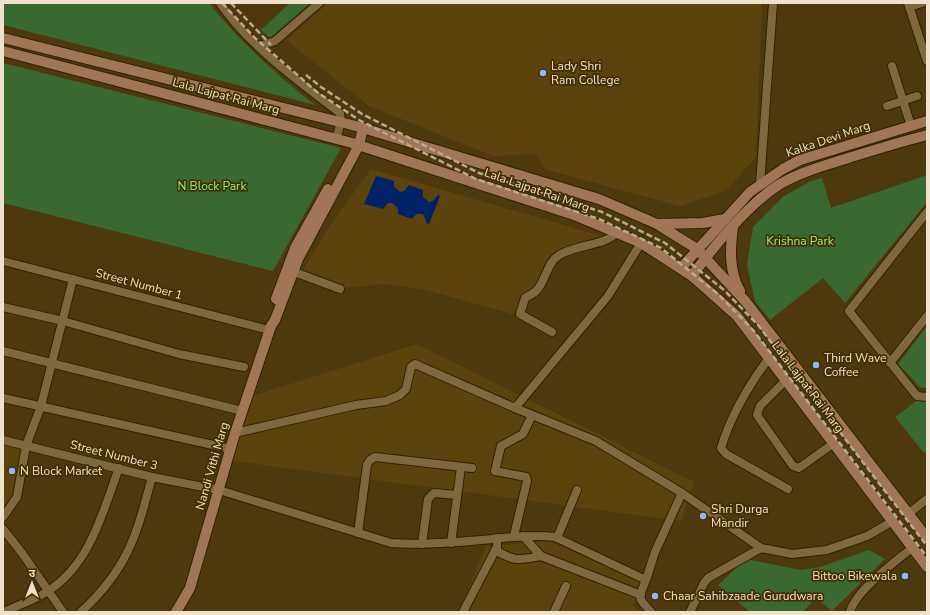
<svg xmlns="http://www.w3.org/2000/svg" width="930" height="615" viewBox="0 0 930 615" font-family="'Nunito Sans','Noto Sans Devanagari',sans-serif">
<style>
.built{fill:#5c420d}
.green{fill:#396831}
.water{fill:#002367}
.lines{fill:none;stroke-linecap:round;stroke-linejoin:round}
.street-casing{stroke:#312101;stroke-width:10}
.secondary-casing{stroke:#312101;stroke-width:12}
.street{stroke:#7f683f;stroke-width:8}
.secondary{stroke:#a07558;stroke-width:10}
.rail{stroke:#baab8e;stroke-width:2.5;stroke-dasharray:6 3;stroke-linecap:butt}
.poi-dot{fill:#8fb8fd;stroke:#432e01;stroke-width:1.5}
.labels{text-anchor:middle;stroke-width:3.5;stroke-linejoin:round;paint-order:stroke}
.poi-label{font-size:12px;fill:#efe2cc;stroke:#432e01;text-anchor:start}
.street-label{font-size:12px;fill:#efe2cc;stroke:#432e01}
.park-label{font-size:12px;fill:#8ff67b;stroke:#432e01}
</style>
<rect width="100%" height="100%" fill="#4e390e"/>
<g class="built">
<path d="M328 3H762L756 157 726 191 680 206 547 170 535 154 493 156 369 106 286 40Z"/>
<path d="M371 169 605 237 556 253 534 290 525 296 513 314 422 289 383 284 345 288 302 272 330 225Z"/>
<path d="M417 344 694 482 681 521 227 460 246 398Z"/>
<path d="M3 441 26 446 17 497 3 517Z"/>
<path d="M550 541 644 583 633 606 642 612H459L486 546Z"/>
</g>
<g class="green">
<path d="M3 3H209C240 42 276 74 315 105L3 25Z"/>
<path d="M290 3H310L270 38 261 30Z"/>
<path d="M3 63 341 148 273 271 3 203Z"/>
<path d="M927 175V202L845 303 823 278 770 320 755 301 747 265 753 227 784 196 811 181 822 178 831 208Z"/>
<path d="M927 326V387L921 388 898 364Z"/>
<path d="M918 400H927V451L924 453 895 417Z"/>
<path d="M869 550 885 559 832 611 816 598 803 612H750L718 585 746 559 801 570 820 567Z"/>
</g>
<path class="water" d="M376 176 394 181V187L400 192 404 191 409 185 423 190V197L429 202 433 201 438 195 440 196 429 224 426 223V220L423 214H416L412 219 398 214V208L392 203H388L383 209 364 204Z"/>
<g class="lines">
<defs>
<g id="street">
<path d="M220 3C247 44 301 83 340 113L341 122 336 139"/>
<path d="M908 3 927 61"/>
<path d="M909 7 922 3"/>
<path d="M260 46 275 41 319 3"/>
<path d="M892 66 911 126"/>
<path d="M887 106 917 96"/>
<path d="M760 184 773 3"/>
<path d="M927 212 849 311 917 396 927 397"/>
<path d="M3 261 269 330"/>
<path d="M289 270 340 289"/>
<path d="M3 307 63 321 179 354 244 367"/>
<path d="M552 332 520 314 525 298C529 295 534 294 537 290 546 280 547 263 558 256 575 244 606 246 617 232"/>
<path d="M3 351 242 411"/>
<path d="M769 358C749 385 731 415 721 448L726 454 788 489"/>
<path d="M890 363 927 316"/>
<path d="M786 380 760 406 757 415 788 459 793 466 799 468 834 443"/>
<path d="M3 398 231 449"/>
<path d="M515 408 608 296 641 243"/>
<path d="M235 433 356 405 386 401 400 395 406 389 411 367 415 364 515 408 596 441 682 493 761 548 792 554 827 550 867 536 893 521"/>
<path d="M3 440 152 477 219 490 391 543C421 545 450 543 481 540 505 538 530 534 555 537L646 580C638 600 637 596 651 612"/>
<path d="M908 514 927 499"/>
<path d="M3 517 17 497 26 446 41 406 73 279"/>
<path d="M3 529 22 553 63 612"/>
<path d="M358 533 367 465 370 460 375 457 472 468"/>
<path d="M514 536 527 481 526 477 495 471 501 446 523 434 532 415"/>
<path d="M523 536 541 556 641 595"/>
<path d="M557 538 577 490"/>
<path d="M451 543 461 467"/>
<path d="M422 544 428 499 434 493 457 495"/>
<path d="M495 550C515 562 519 560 541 556"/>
<path d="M646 580 655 552 682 493"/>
<path d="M4 612C18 605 35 600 48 591 90 565 103 511 119 468"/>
<path d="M81 612C128 568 136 537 152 477"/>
<path d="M463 612 497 547V538"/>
<path d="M554 612 566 586"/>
<path d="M690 612 704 583 708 578 761 548"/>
<path d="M850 612C856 590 895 562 912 548"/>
</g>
<g id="secondary">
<path d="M3 38 356 126 599 199 657 224 697 249 746 302 927 538"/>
<path d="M3 51 352 143 574 215 641 243 692 276 737 316 927 567"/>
<path d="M657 224 703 223 725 219"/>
<path d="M733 227C730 249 729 271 740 291"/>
<path d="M681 268 750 192 783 169 800 160 927 121"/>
<path d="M692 276C713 247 748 205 777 186 799 172 824 166 848 158 874 150 900 142 927 135"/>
<path d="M276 299 295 248 328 189"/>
<path d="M176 612 190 588 235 433 271 326 275 320 298 259 359 145 363 128"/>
</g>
</defs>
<use href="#street" class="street-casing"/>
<use href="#secondary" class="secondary-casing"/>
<use href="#street" class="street"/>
<use href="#secondary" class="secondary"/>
<g class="rail">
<path d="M222 3 255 38 317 92 359 120 476 179 599 219 661 248 687 269 719 295 753 330 927 557"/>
<path d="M231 3 271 45"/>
<path d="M306 75 321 87 362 114 479 173 602 212 665 243 724 290 758 325 927 546"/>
</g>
</g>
<g class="poi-dot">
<circle cx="543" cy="73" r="4"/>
<circle cx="816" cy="365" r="4"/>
<circle cx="12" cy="471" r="4"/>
<circle cx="703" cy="516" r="4"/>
<circle cx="905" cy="576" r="4"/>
<circle cx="655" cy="596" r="4"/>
</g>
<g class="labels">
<g class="poi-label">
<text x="551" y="70">Lady Shri<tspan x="551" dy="14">Ram College</tspan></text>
<text x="824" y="362">Third Wave<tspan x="824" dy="14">Coffee</tspan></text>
<text x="20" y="475">N Block Market</text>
<text x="711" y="513">Shri Durga<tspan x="711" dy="14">Mandir</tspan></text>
<text x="897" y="580" text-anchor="end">Bittoo Bikewala</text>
<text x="663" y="600">Chaar Sahibzaade Gurudwara</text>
</g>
<g class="street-label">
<text transform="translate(226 96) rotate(15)" y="4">Lala Lajpat Rai Marg</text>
<text transform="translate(828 139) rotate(-19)" y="4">Kalka Devi Marg</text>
<text transform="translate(537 190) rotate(19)" y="4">Lala Lajpat Rai Marg</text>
<text transform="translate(139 284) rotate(15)" y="4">Street Number 1</text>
<text transform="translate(808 387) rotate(53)" y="4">Lala Lajpat Rai Marg</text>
<text transform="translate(114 455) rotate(14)" y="4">Street Number 3</text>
<text transform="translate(212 466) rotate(-74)" y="4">Nandi Vithi Marg</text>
</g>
<g class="park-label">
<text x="212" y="190">N Block Park</text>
<text x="800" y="245">Krishna Park</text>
</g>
</g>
<rect width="930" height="615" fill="none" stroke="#efe2cc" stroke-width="8"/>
<g transform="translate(32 583)" stroke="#432e01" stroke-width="3" paint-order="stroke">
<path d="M0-3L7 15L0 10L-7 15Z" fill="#efe2cc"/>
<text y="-6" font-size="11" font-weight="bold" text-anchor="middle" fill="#efe2cc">उ</text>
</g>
</svg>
